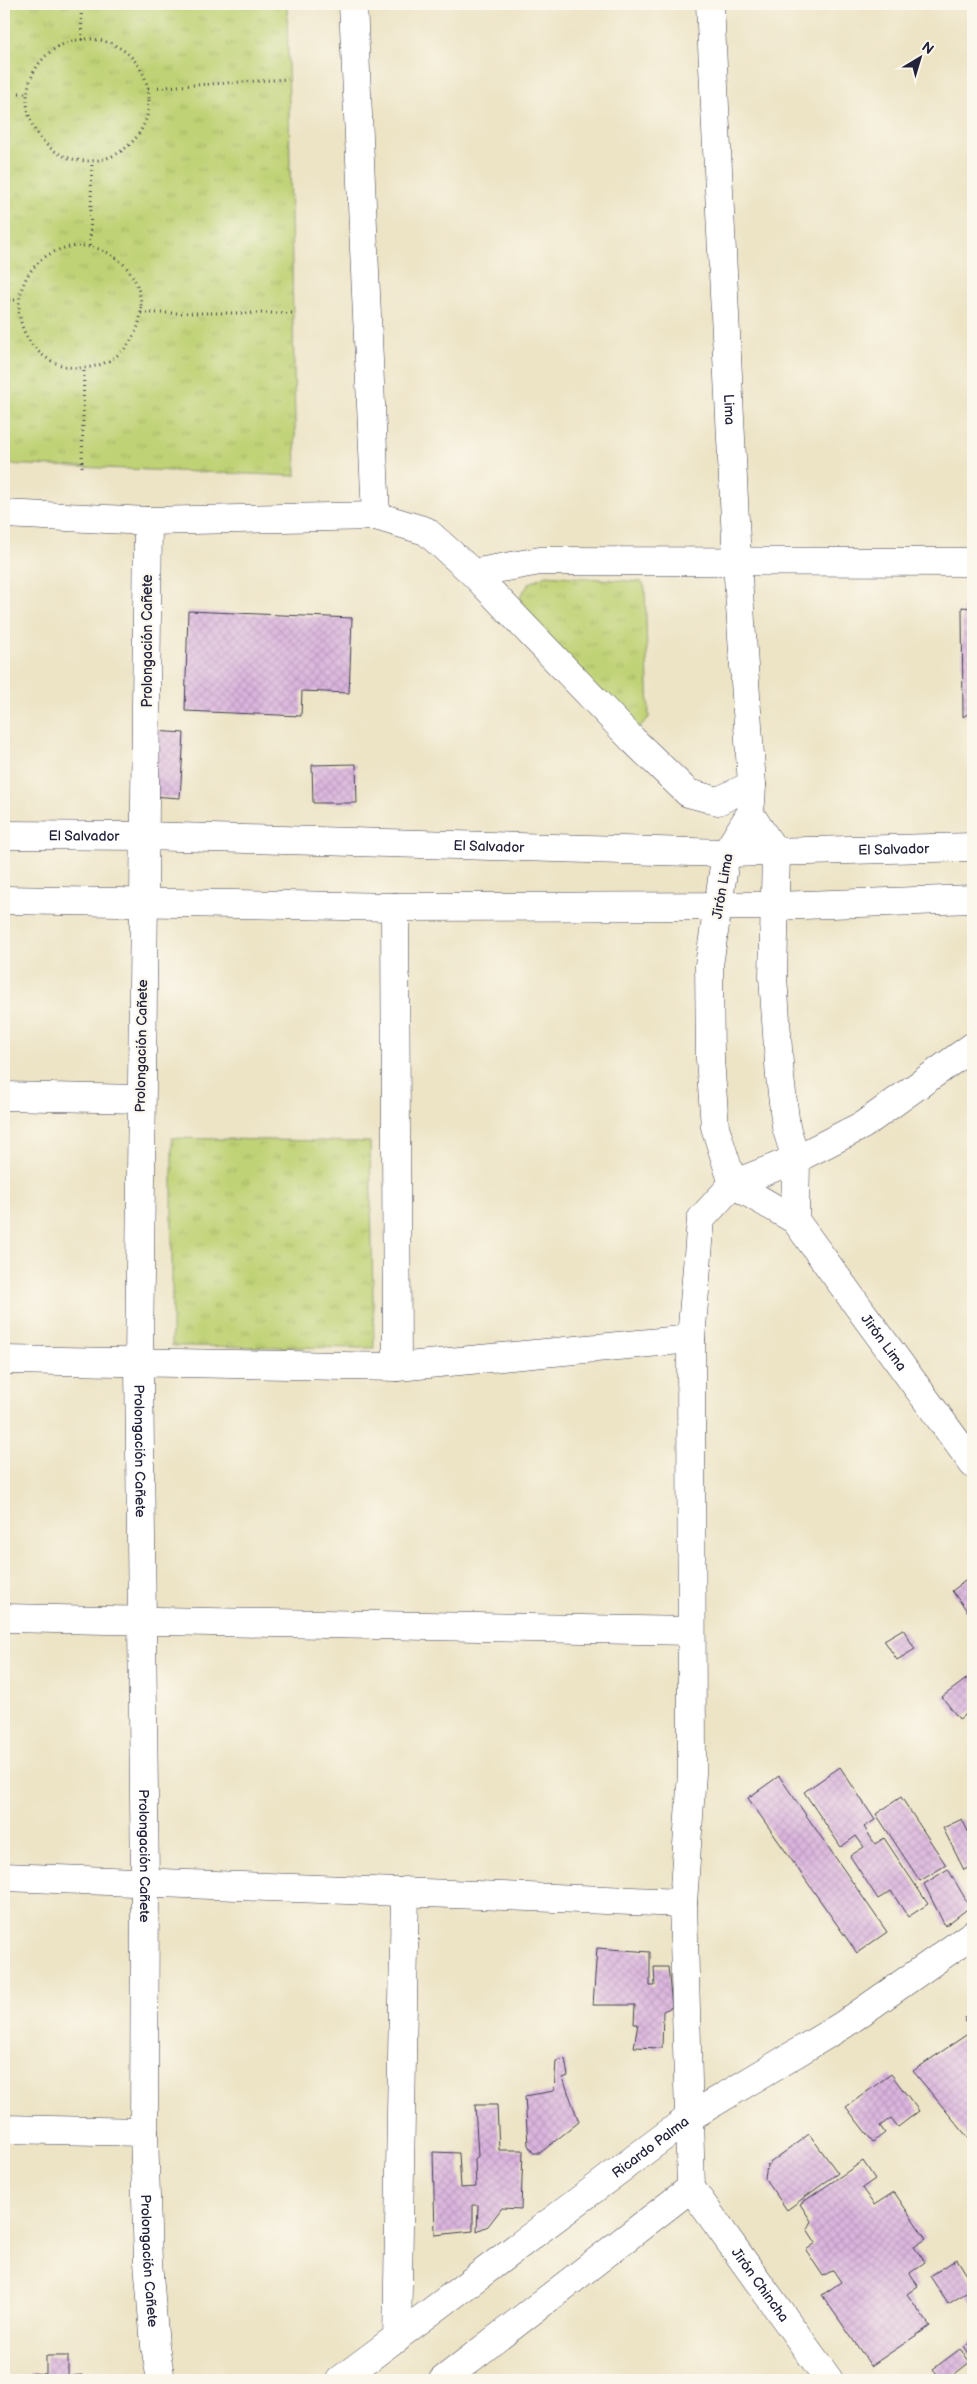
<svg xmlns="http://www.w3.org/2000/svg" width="977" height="2384" viewBox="0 0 977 2384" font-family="'Balsamiq Sans',sans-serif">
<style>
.park{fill:url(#park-tufts);stroke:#707a58}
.building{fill:url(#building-cross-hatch)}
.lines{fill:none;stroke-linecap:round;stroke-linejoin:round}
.minor-casing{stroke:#403f50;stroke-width:29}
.tertiary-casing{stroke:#403f50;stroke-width:29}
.path{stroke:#403f50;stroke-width:3;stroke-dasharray:1 4;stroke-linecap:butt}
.minor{stroke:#fff;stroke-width:28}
.tertiary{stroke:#fff;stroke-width:28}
.labels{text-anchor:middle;stroke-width:4.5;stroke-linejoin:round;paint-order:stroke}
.street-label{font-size:14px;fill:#22223b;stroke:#fbf7ec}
</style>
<defs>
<pattern id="park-tufts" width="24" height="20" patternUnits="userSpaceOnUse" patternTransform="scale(1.25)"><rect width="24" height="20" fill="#bfd275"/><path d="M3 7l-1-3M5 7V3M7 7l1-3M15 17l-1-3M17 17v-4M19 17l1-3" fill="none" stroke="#a4b466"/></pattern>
<pattern id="building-cross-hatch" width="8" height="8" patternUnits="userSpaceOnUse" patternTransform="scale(1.25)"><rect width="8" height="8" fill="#dab4dd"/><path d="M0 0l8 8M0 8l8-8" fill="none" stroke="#bb9abf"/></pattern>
</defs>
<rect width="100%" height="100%" fill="#fbf7ec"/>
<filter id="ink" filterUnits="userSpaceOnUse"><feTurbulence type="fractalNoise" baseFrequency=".02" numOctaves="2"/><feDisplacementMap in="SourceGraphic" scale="10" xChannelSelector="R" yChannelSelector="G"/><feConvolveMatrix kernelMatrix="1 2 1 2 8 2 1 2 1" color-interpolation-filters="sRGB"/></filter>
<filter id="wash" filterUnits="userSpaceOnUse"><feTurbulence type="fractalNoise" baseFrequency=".0096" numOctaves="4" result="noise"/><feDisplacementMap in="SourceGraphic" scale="20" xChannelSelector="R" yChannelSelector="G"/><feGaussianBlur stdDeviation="1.12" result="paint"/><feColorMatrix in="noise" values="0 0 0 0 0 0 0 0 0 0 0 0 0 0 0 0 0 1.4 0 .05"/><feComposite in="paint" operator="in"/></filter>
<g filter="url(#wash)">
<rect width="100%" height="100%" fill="#ede4c6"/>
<g class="park">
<path d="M4 4H287L296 476 4 464Z"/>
<path d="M546 575 642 582 645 588 649 718 635 731 524 611 520 596 530 583Z"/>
<path d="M172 1138 370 1142 374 1348 172 1346Z"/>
</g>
<g id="blocks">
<g class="building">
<path d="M962 607 973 608V710L963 717Z"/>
<path d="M188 611 352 618 349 693 302 691 301 716 185 711Z"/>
<path d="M154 731 184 733 180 798 151 796Z"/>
<path d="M356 764 357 803H313L312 765Z"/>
<path d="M973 1575V1609L968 1612 952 1591Z"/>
<path d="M903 1629 915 1649 897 1660 884 1640Z"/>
<path d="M973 1674V1711L972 1710 959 1719 942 1697Z"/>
<path d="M840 1767 875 1820 864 1827 875 1844 884 1838 928 1904 908 1917 891 1891 878 1899 850 1856 864 1847 856 1836 841 1847 804 1792Z"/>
<path d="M779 1776 887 1932 857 1953 748 1798Z"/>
<path d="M901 1797 946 1865 920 1881 876 1814Z"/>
<path d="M962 1819 973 1842V1865L964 1870 943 1828Z"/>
<path d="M948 1869 970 1907 945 1926 924 1884Z"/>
<path d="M597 1948 650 1952V1986H655L654 1967H668L672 2007 663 2011 662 2048 634 2047 638 2024H634L635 2005H593Z"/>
<path d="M973 2013V2138L970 2140 913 2071 969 2033 965 2018Z"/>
<path d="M565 2059 568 2076 563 2078 579 2122 540 2153H533L528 2145 525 2096 554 2091 556 2061Z"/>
<path d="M891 2074 919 2111 898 2127 891 2118 880 2126 885 2133 873 2142 846 2107Z"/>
<path d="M475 2105H497L499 2150H523L521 2209 502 2208 488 2226 477 2231 478 2205H473V2231L435 2235 433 2152 459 2153 461 2188 476 2187 475 2159 478 2156Z"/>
<path d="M809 2134 838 2173 787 2210 765 2179 767 2165Z"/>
<path d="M863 2161 875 2179 862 2188 874 2205 894 2192 926 2239 914 2247 925 2262 910 2273 918 2286 907 2294 930 2326 871 2366 822 2295 841 2282 833 2270 823 2276 806 2250 816 2243 807 2229 811 2221 800 2204Z"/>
<path d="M957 2259 973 2285V2305L966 2293 948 2304 930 2276Z"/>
<path d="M973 2340V2361L964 2347Z"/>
<path d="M960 2349 970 2362 947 2380H942L933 2369Z"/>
<path d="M46 2356H68V2376L82 2375V2380H30V2373L46 2374Z"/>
</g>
</g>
</g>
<g filter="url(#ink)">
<use href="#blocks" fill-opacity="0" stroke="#403f50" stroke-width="1"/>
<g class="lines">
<defs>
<g id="minor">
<path d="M353 4 376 516"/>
<path id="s1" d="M710 4 737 562 752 785 751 803"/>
<path d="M4 514 148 521 376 516 426 531 473 573 633 740 688 793 718 801 752 785"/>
<path id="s2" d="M148 521 139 1364 145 1883 144 2132 148 2262 155 2346 161 2380"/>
<path d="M473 573 540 561 973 562"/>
<path d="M395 907 397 1367"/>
<path d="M4 1096 140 1099"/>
<path d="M4 1360 397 1367 691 1339"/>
<path d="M4 1618 691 1631"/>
<path d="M4 1877 683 1903"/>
<path d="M4 2129 144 2132"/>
<path d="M691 2188 683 1903 692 1773 691 1339 701 1219 733 1184 796 1159"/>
<path id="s3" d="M691 2188 829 2380"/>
<path d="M397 2339 405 1891"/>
<path id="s4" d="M340 2380 690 2117 843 2025 973 1934"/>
<path d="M443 2380 691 2188"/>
</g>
<g id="tertiary">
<path id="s5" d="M4 835 145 836 726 853 973 847"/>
<path d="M4 900 395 907 775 906 973 899"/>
<path d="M796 1159 863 1125 973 1046"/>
<path id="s6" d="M795 1220 796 1159 786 1127 780 1077 773 977 776 853 750 814 726 853 709 965 710 1059 715 1127 733 1184 795 1220 973 1464"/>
</g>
</defs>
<use href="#minor" class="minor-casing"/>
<use href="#tertiary" class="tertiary-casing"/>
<g class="path">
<path d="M81 4 82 40"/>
<circle cx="88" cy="100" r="61"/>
<path d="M148 88 288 79"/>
<path d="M4 93H27"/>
<path d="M90 246 92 161"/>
<circle cx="80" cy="307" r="61"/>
<path d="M4 300H19"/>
<path d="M141 313H293"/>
<path d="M82 467 84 368"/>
</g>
<use href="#minor" class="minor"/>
<use href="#tertiary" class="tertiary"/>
</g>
</g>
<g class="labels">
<g class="street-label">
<text dy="5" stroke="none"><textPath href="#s1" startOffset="406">Lima</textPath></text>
<text transform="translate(147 641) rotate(-90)" y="5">Prolongación Cañete</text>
<text dy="5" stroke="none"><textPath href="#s5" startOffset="80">El Salvador</textPath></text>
<text dy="5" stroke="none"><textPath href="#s5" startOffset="485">El Salvador</textPath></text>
<text dy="5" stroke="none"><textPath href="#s5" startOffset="890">El Salvador</textPath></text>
<text transform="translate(722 886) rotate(-80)" y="5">Jirón Lima</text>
<text transform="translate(141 1046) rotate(-89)" y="5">Prolongación Cañete</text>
<text dy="5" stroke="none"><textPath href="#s6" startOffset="1020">Jirón Lima</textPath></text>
<text dy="5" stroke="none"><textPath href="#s2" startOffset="930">Prolongación Cañete</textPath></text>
<text dy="5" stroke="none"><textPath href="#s2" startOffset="1335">Prolongación Cañete</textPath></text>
<text dy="5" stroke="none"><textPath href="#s4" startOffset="388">Ricardo Palma</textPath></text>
<text dy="5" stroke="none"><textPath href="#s2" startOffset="1740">Prolongación Cañete</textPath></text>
<text dy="5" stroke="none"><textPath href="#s3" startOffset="119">Jirón Chincha</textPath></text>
</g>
</g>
<rect width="977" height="2384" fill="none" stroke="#fbf7ec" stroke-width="20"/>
<g transform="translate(920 58) rotate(38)" stroke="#fbf7ec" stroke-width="4" paint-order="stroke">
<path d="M0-4L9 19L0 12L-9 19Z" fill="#22223b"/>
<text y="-8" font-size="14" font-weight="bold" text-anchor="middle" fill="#22223b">N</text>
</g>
</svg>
